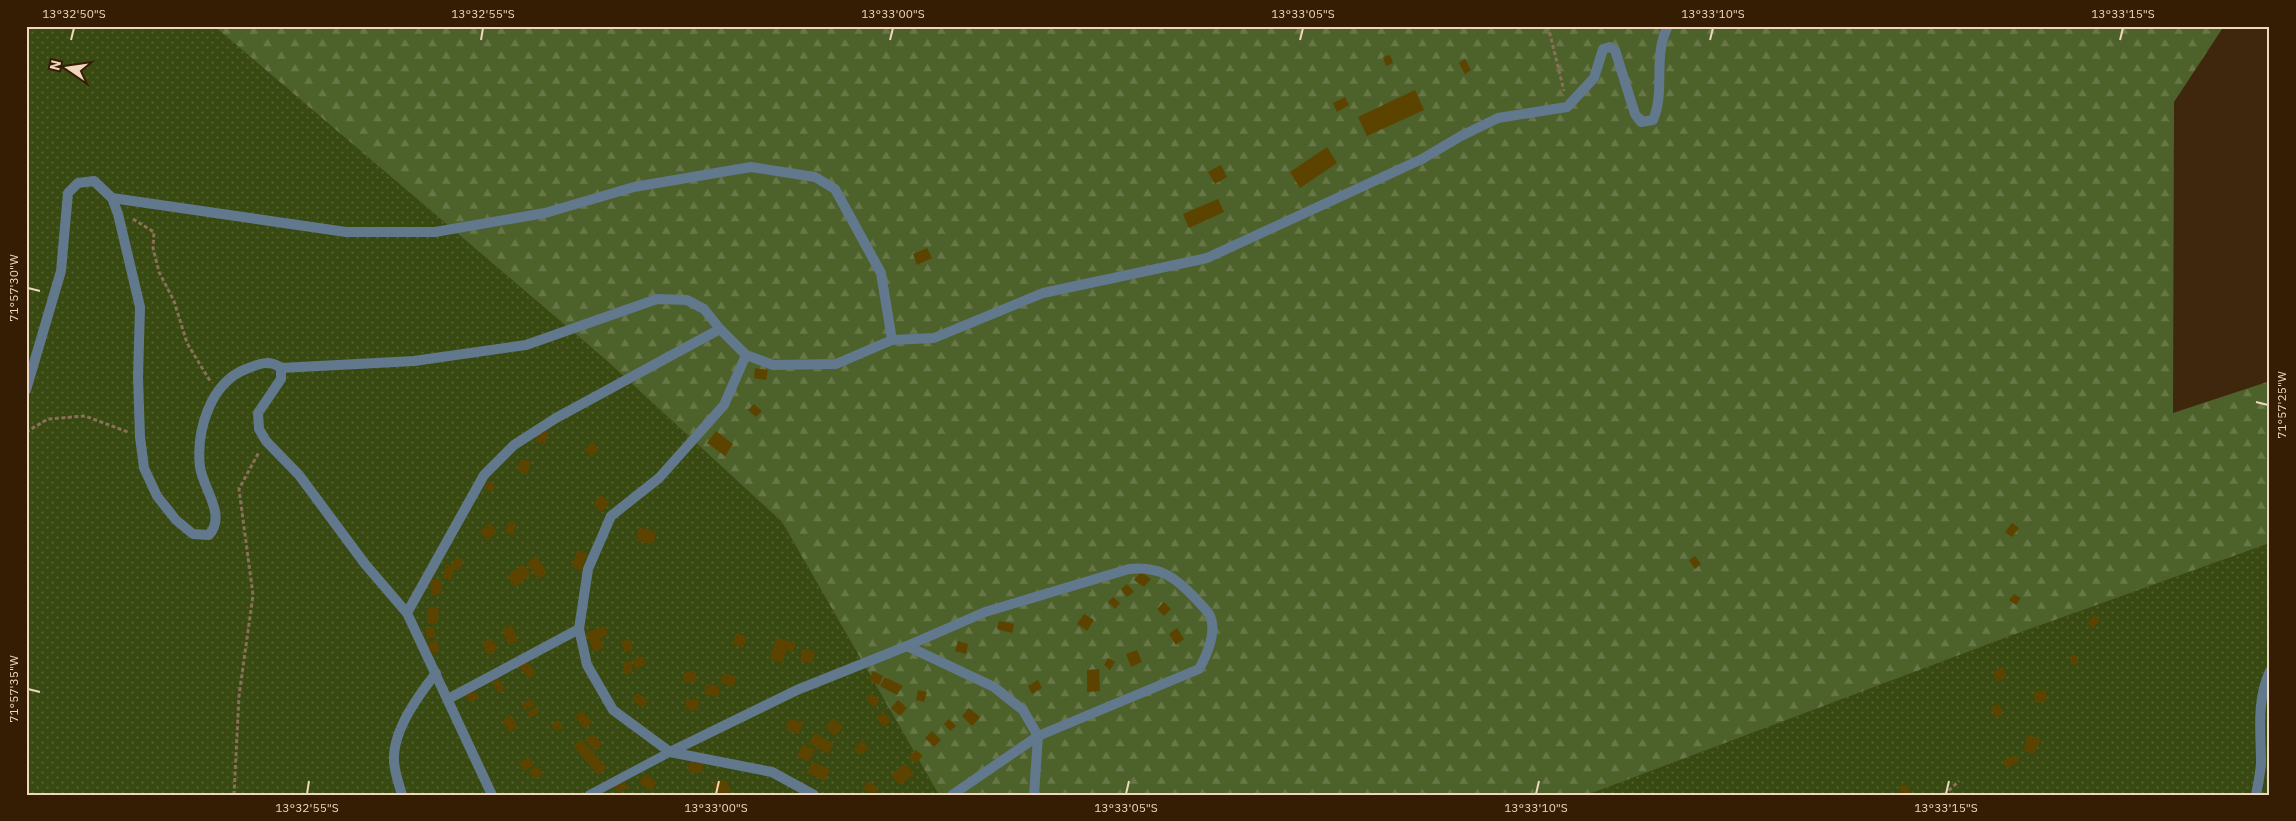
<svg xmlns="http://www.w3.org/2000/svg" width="2296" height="821" viewBox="0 0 2296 821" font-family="'IBM Plex Sans',sans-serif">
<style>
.grass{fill:url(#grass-dots)}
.forest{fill:url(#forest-firs)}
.building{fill:#5c4400}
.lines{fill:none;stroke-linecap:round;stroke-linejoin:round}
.path{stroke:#897057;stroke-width:3;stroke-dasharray:4 2.5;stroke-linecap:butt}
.service{stroke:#62788c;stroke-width:9}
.minor{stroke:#62788c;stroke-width:10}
.ticks{fill:none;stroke:#f0d6bd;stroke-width:2}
.neatline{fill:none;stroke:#f0d6bd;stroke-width:2}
.ticks-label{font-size:12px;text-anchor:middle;fill:#f0d6bd}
</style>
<defs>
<pattern id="grass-dots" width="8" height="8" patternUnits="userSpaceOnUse" patternTransform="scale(1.25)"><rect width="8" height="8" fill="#384a12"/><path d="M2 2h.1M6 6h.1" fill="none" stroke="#556333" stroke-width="1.8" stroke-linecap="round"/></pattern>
<pattern id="forest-firs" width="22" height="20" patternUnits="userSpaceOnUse" patternTransform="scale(1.25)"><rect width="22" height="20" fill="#4d612a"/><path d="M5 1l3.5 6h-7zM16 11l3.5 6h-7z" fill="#677747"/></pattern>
</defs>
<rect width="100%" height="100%" fill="#3f270d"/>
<g class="grass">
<path d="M26 26H214L606 360 782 522 939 795H26Z"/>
<path d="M2270 543V795H1587L2010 636Z"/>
</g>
<path class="forest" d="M214 26H2224L2174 102 2173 413 2270 381V543L2010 636 1587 795H939L782 522 606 360Z"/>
<g class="building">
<path d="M1390 55 1393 63 1386 66 1383 57Z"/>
<path d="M1465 59 1471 70 1465 74 1459 63Z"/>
<path d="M1415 90 1424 110 1367 136 1358 117Z"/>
<path d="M1345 97 1349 105 1337 112 1333 103Z"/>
<path d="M1327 147 1337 163 1300 188 1290 172Z"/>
<path d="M1221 165 1227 177 1215 184 1208 172Z"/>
<path d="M1218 199 1224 212 1189 228 1183 214Z"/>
<path d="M927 248 932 258 917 265 913 254Z"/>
<path d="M755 368 768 370 766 380 754 378Z"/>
<path d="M754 404 762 411 756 417 748 410Z"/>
<path d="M541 429 549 433 544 445 535 441Z"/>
<path d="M716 431 733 444 725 456 707 443Z"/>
<path d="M593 442 599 450 591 457 584 449Z"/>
<path d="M521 459 531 462 527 474 517 471Z"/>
<path d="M488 481 496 486 491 492 484 488Z"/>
<path d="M601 495 610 502 602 512 593 505Z"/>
<path d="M509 521 516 523 513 535 505 533Z"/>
<path d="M490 523 497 532 487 540 480 531Z"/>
<path d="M2012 523 2019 528 2012 537 2005 532Z"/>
<path d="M639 527 656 532 653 545 636 540Z"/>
<path d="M578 550 588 554 581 571 571 566Z"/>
<path d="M536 556 547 573 538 579 527 563Z"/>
<path d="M1695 556 1701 564 1695 569 1689 560Z"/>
<path d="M455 558 463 559 460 570 454 569 451 580 443 578 446 564 452 565Z"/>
<path d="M523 564 531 575 515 587 507 576Z"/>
<path d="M1141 572 1151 579 1144 587 1134 580Z"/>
<path d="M441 579 442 594 431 595 430 580Z"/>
<path d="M1127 584 1134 592 1127 597 1121 589Z"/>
<path d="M2014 594 2021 598 2016 605 2009 600Z"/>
<path d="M1113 597 1120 603 1115 609 1108 602Z"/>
<path d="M1164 602 1171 609 1164 616 1157 609Z"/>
<path d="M428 607 439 608 437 624 427 623Z"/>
<path d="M1084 614 1094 620 1087 631 1077 624Z"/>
<path d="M2094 615 2100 620 2093 628 2087 623Z"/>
<path d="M999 621 1014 624 1012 633 997 629Z"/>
<path d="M512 625 518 641 508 645 502 629Z"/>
<path d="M433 626 436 636 428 639 425 629Z"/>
<path d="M604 626 608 635 600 638 604 647 594 652 586 633Z"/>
<path d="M1177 628 1184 639 1176 645 1169 634Z"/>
<path d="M736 633 747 637 743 648 732 644Z"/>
<path d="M491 638 498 649 488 655 482 643Z"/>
<path d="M776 638 796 643 793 652 786 650 783 663 770 659Z"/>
<path d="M630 639 633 649 625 653 621 642Z"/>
<path d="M437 640 440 652 431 654 428 643Z"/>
<path d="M958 641 968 644 966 654 955 651Z"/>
<path d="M802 649 815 652 812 663 800 661Z"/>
<path d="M1137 650 1142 662 1131 667 1126 654Z"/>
<path d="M2075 654 2079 662 2074 666 2069 657Z"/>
<path d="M643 656 646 664 636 669 632 660Z"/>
<path d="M1108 658 1115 662 1110 670 1104 665Z"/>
<path d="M525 659 536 673 529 679 518 665Z"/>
<path d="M630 661 633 672 625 675 622 663Z"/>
<path d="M2003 667 2007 677 1997 682 1993 672Z"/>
<path d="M1099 669 1100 691 1087 692V670Z"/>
<path d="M695 671 697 681 685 683 683 673Z"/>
<path d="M873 671 883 676 879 685 869 680Z"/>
<path d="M724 673 737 677 733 687 720 682Z"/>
<path d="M885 677 903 686 897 695 880 686Z"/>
<path d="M498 678 505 689 499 693 492 682Z"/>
<path d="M1038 680 1042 688 1032 694 1028 686Z"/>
<path d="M706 684 720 687 718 697 704 694Z"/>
<path d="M472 690 479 696 472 703 465 697Z"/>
<path d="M918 690 927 692 924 702 916 700Z"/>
<path d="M2046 690 2047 701 2035 703 2034 692Z"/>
<path d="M637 693 648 700 643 708 632 700Z"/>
<path d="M870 693 880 700 875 707 866 700Z"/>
<path d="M531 699 535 705 525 710 522 704Z"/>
<path d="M686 699 699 700 698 711 685 709Z"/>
<path d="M898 700 907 708 900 716 891 708Z"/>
<path d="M1999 704 2003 715 1995 718 1991 707Z"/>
<path d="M536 707 540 712 530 718 527 712Z"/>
<path d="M969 708 980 717 972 726 962 716Z"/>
<path d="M582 711 592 722 585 729 575 717Z"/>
<path d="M883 712 891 720 885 727 876 719Z"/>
<path d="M511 715 518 727 509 732 502 721Z"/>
<path d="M833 718 843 727 835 736 825 727Z"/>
<path d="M789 719 803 722 799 734 786 730Z"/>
<path d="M949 719 956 726 950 731 944 724Z"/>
<path d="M559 720 563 728 555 731 552 724Z"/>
<path d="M932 731 941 740 934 747 925 738Z"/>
<path d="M815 733 834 744 828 754 809 743Z"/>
<path d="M593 734 602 744 595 751 585 740Z"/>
<path d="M2028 735 2041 739 2034 754 2024 751Z"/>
<path d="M581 739 607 768 598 775 573 746Z"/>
<path d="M862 741 869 748 860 755 854 749Z"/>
<path d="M803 744 815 750 808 762 797 756Z"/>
<path d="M916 750 923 756 915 763 908 757Z"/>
<path d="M2016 755 2019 762 2006 768 2003 761Z"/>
<path d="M529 757 534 765 524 771 519 763Z"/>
<path d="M689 762 703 764 702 773 688 772Z"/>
<path d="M812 762 830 769 825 781 807 773Z"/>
<path d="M905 763 914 774 900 785 891 775Z"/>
<path d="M538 766 543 774 534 779 529 771Z"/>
<path d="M645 774 657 782 651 791 639 783Z"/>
<path d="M624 779 628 788 617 793 613 784Z"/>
<path d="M725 779 731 791 718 795 713 784Z"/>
<path d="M869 781 879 789 874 795H870L863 788Z"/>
<path d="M1908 785 1909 795H1901L1899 786Z"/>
</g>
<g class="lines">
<g class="path">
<path d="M1548 26 1564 91"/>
<path d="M133 219 154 232 153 248 159 272 174 301 187 343 210 381"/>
<path d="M26 432 48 419 85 416 128 432"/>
<path d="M234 795 239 696 253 595 239 489 259 452"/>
<path d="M1944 795 1959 781"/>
</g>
<path class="service" d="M589 795 670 752"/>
<g class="minor">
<path d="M112 198 346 232H435L545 213 634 187 751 167 815 177 835 189 881 273 892 340"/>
<path d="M281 368 414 361 526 345 657 299 687 300 704 309 720 329"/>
<path d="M26 390 61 271 68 193 78 183 94 181 112 198 118 214 140 307 138 377 140 437 144 468 157 496 176 520 193 534 209 535C227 515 203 489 200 467 196 431 210 383 246 369 259 364 269 359 281 368V379L258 413 259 429 266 441 299 475 365 564 407 613 492 795"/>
<path d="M407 613 484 475 514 445 556 418 720 329 746 355"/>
<path d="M907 646 994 687 1023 710 1038 736 1034 795"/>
<path d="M448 699 579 629"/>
<path d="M670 752 797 690 907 646 985 612 1129 569C1161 566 1175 577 1196 599 1200 604 1206 609 1209 614 1218 630 1207 655 1199 669L1038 736 952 795"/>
<path d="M402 795C399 784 394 771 394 760 393 730 418 696 436 673"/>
<path d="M814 795 772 772 670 752 613 710 587 665 579 629 588 569 611 516 659 478 724 405 746 355 773 365 836 364 892 340 934 338 1043 293 1207 258 1422 159 1461 136 1498 118 1567 107 1594 78 1603 49 1610 47 1615 50 1635 114 1641 122 1653 120C1666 90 1652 57 1668 26"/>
<path d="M2256 795C2258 785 2260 774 2261 764 2261 732 2256 701 2270 671"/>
</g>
</g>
<path class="ticks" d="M71 40 74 28M481 40 483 28M890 40 893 28M1300 40 1303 28M1710 40 1713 28M2120 40 2123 28M28 288 40 291M2256 402 2268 405M28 689 40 692M307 794 309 781M716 794 719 781M1126 794 1129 781M1536 794 1539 781M1946 794 1949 781"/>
<rect width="2296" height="821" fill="none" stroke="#341d03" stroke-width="55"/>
<g transform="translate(68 68) rotate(283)" stroke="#341d03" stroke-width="4" paint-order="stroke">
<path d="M0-4L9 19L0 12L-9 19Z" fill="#f0d6bd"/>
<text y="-8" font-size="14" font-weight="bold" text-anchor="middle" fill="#f0d6bd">N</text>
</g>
<rect x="28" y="28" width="2240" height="766" class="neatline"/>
<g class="ticks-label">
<text x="74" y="18">13°32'50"S</text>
<text x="483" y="18">13°32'55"S</text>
<text x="893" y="18">13°33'00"S</text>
<text x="1303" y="18">13°33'05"S</text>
<text x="1713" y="18">13°33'10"S</text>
<text x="2123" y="18">13°33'15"S</text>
<text transform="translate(14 288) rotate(-90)" y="4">71°57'30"W</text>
<text transform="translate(2282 405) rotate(-90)" y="4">71°57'25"W</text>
<text transform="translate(14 689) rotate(-90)" y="4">71°57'35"W</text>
<text x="307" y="812">13°32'55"S</text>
<text x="716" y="812">13°33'00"S</text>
<text x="1126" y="812">13°33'05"S</text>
<text x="1536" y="812">13°33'10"S</text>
<text x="1946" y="812">13°33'15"S</text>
</g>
</svg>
